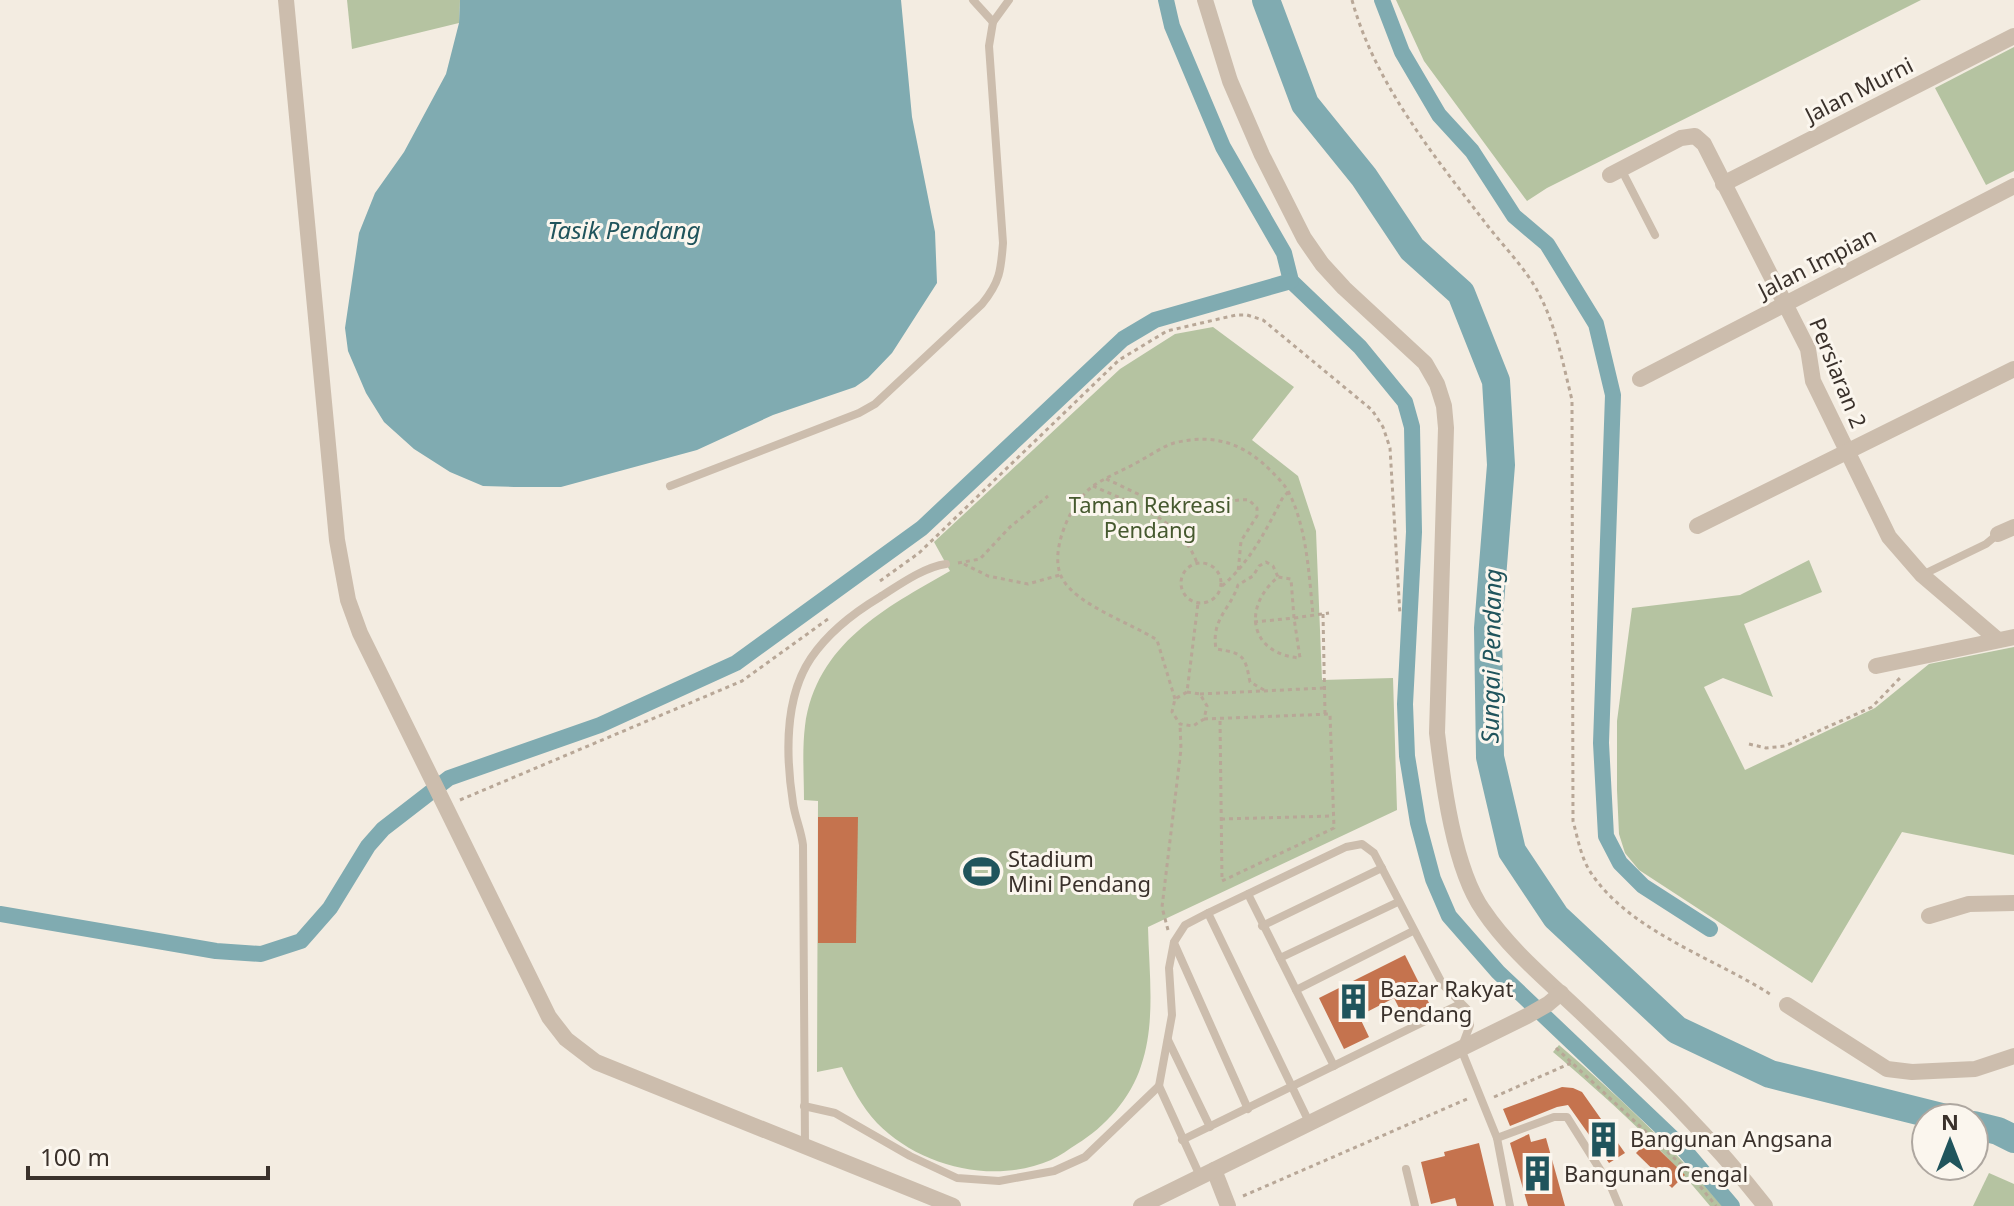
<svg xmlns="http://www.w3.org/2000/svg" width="2014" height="1206" viewBox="0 0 2014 1206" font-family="'Noto Sans',sans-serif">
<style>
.green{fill:#b5c3a1}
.water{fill:#80abb1}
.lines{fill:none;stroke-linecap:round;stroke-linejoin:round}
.canal{stroke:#80abb1;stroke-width:16}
.river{stroke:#80abb1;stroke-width:28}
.building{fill:#c5734e}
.path{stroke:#b8a797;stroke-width:3;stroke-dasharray:4 4;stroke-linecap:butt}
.lane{stroke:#ccbdad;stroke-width:8}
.street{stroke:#ccbdad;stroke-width:16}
.labels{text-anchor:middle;stroke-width:6;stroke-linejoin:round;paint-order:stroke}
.street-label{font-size:22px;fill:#3a312b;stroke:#fbf6ee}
.park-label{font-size:22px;fill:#46592f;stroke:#fbf6ee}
.poi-label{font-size:22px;fill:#3a312b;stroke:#fbf6ee;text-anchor:start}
.water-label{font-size:24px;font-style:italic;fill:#20545c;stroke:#fbf6ee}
</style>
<rect width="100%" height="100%" fill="#f3ece1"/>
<g class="green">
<path d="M347 0H460L459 23 352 49Z"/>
<path d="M1396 0H1921L1547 188 1527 201 1424 61Z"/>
<path d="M2014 47V171L1986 185 1935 88Z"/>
<path d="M1213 327 1294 387 1252 440 1298 476 1316 531 1322 680 1393 678 1397 810 1148 927C1149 972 1156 1023 1141 1066 1131 1098 1105 1127 1077 1144 1069 1149 1060 1156 1051 1160 994 1185 920 1167 877 1123 862 1107 851 1086 842 1067L817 1072 818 801 804 800C804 776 802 750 805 726 816 644 885 608 950 571L934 542 1120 369 1175 334Z"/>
<path d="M1809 560 1822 592 1744 624 1773 697 1723 678 1704 687 1745 770 1875 708 1929 664 2014 647V855L1902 832 1812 983 1639 870 1625 853 1619 834 1617 790V721L1632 608 1740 595Z"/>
<path d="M1559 1045C1617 1095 1673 1147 1722 1206H1710C1664 1149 1608 1099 1553 1052Z"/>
<path d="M1989 1173 2014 1184V1206H1973Z"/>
</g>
<path class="water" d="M460 0H901L912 117 935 232 937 283 892 353 868 378 855 387 773 415 697 450 561 487H514L483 486 450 472 414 449 384 422 366 393 348 351 345 328 359 233 375 193 404 152 446 74 459 23Z"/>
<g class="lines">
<g class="canal">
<path d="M1166 0 1172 26 1223 147 1284 253 1291 281 1360 347 1405 402 1412 427 1414 532 1405 704 1407 756 1418 823 1433 879 1449 916 1498 972 1681 1146 1732 1206"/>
<path d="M1382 0 1402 52 1439 115 1472 151 1514 216 1547 244 1596 324 1613 395 1601 743 1606 836 1620 863 1643 886 1710 929"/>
<path d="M0 914 216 951 261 954 301 941 330 908 368 846 383 829 449 778 600 725 736 663 922 528 1123 339 1155 320 1291 281"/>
</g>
<g class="river">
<path d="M1266 0 1305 104 1364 177 1412 249 1461 293 1496 381 1501 465 1488 628 1490 757 1512 851 1556 917 1677 1030 1770 1074 1946 1118"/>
<path d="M1974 1125 1998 1131 2014 1139"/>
</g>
</g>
<g class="building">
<path d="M818 817H858L856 943H818Z"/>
<path d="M1405 955 1430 1005 1404 1018 1394 998 1359 1016 1369 1037 1344 1049 1319 998Z"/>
<path d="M1562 1087 1573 1088 1582 1092 1625 1153 1609 1163 1568 1105 1557 1107 1510 1126 1503 1109Z"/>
<path d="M1529 1134 1531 1142 1546 1138 1565 1206H1528L1510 1143Z"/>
<path d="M1649 1140 1685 1175 1672 1188 1636 1153Z"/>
<path d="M1479 1143 1494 1206H1457L1455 1198 1431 1204 1421 1162 1445 1156 1444 1152Z"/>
</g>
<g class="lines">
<g class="path">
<path d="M1352 0C1375 84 1435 157 1487 225 1504 247 1527 270 1539 294 1556 326 1563 364 1572 400L1573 821C1578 839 1581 858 1591 873 1630 932 1717 959 1773 996"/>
<path d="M1106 479C1136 492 1167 512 1201 509 1218 508 1231 498 1249 500L1257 508V516L1241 541 1238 573"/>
<path d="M1093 486C1133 504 1181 519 1197 563"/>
<circle cx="1201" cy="583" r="20"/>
<path d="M958 563 980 559 1010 527 1048 496"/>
<path d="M964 564 988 576 1028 584 1060 575"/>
<path d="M880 581 919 553 1119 360 1167 331 1236 315H1247L1263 320 1372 410 1383 427 1390 448 1400 615"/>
<path d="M1222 586C1250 562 1265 532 1282 499L1288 492"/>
<path d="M1323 614 1325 714"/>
<path d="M1254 622 1294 618 1291 579 1278 577"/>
<path d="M1264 690 1250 682C1245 656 1244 653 1216 649 1211 619 1230 610 1238 585L1253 576 1259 566 1266 562 1273 566 1278 577C1242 607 1249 654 1300 658L1294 618 1329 613"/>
<path d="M1187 692 1200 694 1207 706 1204 719 1193 726 1180 724 1172 712 1175 699 1187 692 1198 603"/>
<path d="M1200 694 1324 688"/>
<path d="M1175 699 1157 640C1131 623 1076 605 1062 578 1048 552 1071 502 1093 486 1106 477 1122 471 1136 463 1148 457 1161 447 1174 443 1214 433 1244 443 1272 472 1278 478 1284 484 1288 491 1307 527 1309 575 1313 615"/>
<path d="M1204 719 1330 714 1334 828 1222 881 1220 719"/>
<path d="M1749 744 1766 748 1785 746 1872 707 1900 678"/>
<path d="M460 800 742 681 828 619"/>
<path d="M1221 819 1333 816"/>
<path d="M1168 930 1162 907 1181 749 1180 724"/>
<path d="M1556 1048 1687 1170 1716 1206"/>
<path d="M1494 1097 1571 1063"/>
<path d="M1243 1196 1467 1099"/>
</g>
<g class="lane">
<path d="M973 0 993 22"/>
<path d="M1621 169 1655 235"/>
<path d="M670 486 859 413 875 404 982 304C1000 282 1001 270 1003 243L989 46 993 22 1009 0"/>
<path d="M1922 575 1986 544 1998 534"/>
<path d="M1248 894 1334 1066"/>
<path d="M1208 913 1309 1122"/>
<path d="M1262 926 1382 868"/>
<path d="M1174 943 1248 1109"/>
<path d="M1280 958 1398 902"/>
<path d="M1296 990 1413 931"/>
<path d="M1168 1040 1210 1127"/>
<path d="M804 1106 835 1113 910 1156 957 1178 999 1181 1054 1171 1085 1157 1159 1086"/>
<path d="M1497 1138 1554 1117H1567L1611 1187 1619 1206"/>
<path d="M1182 1140 1460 1004"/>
<path d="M805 1146 803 845C801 830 795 817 793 803 786 758 784 698 811 658 828 633 855 612 880 597 899 585 924 567 946 564"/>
<path d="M1406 1169 1415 1206"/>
<path d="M1200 1176 1159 1086 1172 1015 1169 968 1174 942 1185 925 1208 913 1346 847 1362 844 1374 853 1443 985 1467 1009 1470 1025 1461 1049 1497 1138 1510 1206"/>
</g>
<g class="street">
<path d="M286 0 337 540 348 600 360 633 549 1017 566 1039 596 1062 953 1206"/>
<path d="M1205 0 1230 81 1262 155 1304 238 1322 264 1344 288 1425 363 1437 384 1444 406 1446 428 1437 733C1443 783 1454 869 1483 910 1511 952 1553 985 1589 1020 1651 1079 1712 1138 1765 1206"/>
<path d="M1610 175 1681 138 1695 136 1704 144 1808 349 1813 381 1889 537 1922 575 1998 640"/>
<path d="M1723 184 2014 36"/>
<path d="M1640 379 2014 186"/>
<path d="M1697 526 2014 369"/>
<path d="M1998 534 2014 527"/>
<path d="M1876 666 2014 637"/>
<path d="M1929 916 1969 904 2014 903"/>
<path d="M1787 1005 1887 1069 1912 1072 1975 1069 2014 1056"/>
<path d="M1214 1170 1228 1206"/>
<path d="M1141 1206 1527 1016 1548 1004 1561 993"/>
</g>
</g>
<defs>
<symbol id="stadium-bare" viewBox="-9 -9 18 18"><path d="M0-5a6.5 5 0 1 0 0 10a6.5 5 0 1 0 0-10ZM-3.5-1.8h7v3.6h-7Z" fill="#20545c" stroke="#fbf6ee" stroke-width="2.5" paint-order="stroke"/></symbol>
<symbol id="building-bare" viewBox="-9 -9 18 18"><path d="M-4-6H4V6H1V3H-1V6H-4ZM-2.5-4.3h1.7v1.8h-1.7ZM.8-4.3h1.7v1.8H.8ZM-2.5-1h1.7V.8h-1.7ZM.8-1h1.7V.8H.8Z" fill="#20545c" stroke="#fbf6ee" stroke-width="2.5" paint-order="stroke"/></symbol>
</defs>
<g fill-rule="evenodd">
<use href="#stadium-bare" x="956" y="846" width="51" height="51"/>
<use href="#building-bare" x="1328" y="976" width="51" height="51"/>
<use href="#building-bare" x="1578" y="1114" width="51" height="51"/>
<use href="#building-bare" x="1512" y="1148" width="51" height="51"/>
</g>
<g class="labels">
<g class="street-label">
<text transform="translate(1859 90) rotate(-27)" y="8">Jalan Murni</text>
<text transform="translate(1817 263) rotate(-27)" y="8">Jalan Impian</text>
<text transform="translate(1838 373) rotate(68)" y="8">Persiaran 2</text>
</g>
<g class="park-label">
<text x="1150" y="513">Taman Rekreasi<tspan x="1150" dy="25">Pendang</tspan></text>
</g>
<g class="poi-label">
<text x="1008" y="867">Stadium<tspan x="1008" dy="25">Mini Pendang</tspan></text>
<text x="1380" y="997">Bazar Rakyat<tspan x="1380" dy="25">Pendang</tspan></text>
<text x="1630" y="1147">Bangunan Angsana</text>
<text x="1564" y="1182">Bangunan Cengal</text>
</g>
<g class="water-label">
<text x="624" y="239">Tasik Pendang</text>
<text transform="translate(1492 656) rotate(-89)" y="8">Sungai Pendang</text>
</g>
</g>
<g transform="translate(1950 1142)"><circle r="38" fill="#fbf6ee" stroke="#aea7a0" stroke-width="2"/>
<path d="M0-6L14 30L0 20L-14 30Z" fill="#20545c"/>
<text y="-12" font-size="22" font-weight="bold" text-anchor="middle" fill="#3a312b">N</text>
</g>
<path d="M28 1166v12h240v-12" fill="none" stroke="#3a312b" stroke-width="4"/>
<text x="40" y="1166" font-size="24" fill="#3a312b" stroke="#fbf6ee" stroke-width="6" paint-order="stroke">100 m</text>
</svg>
